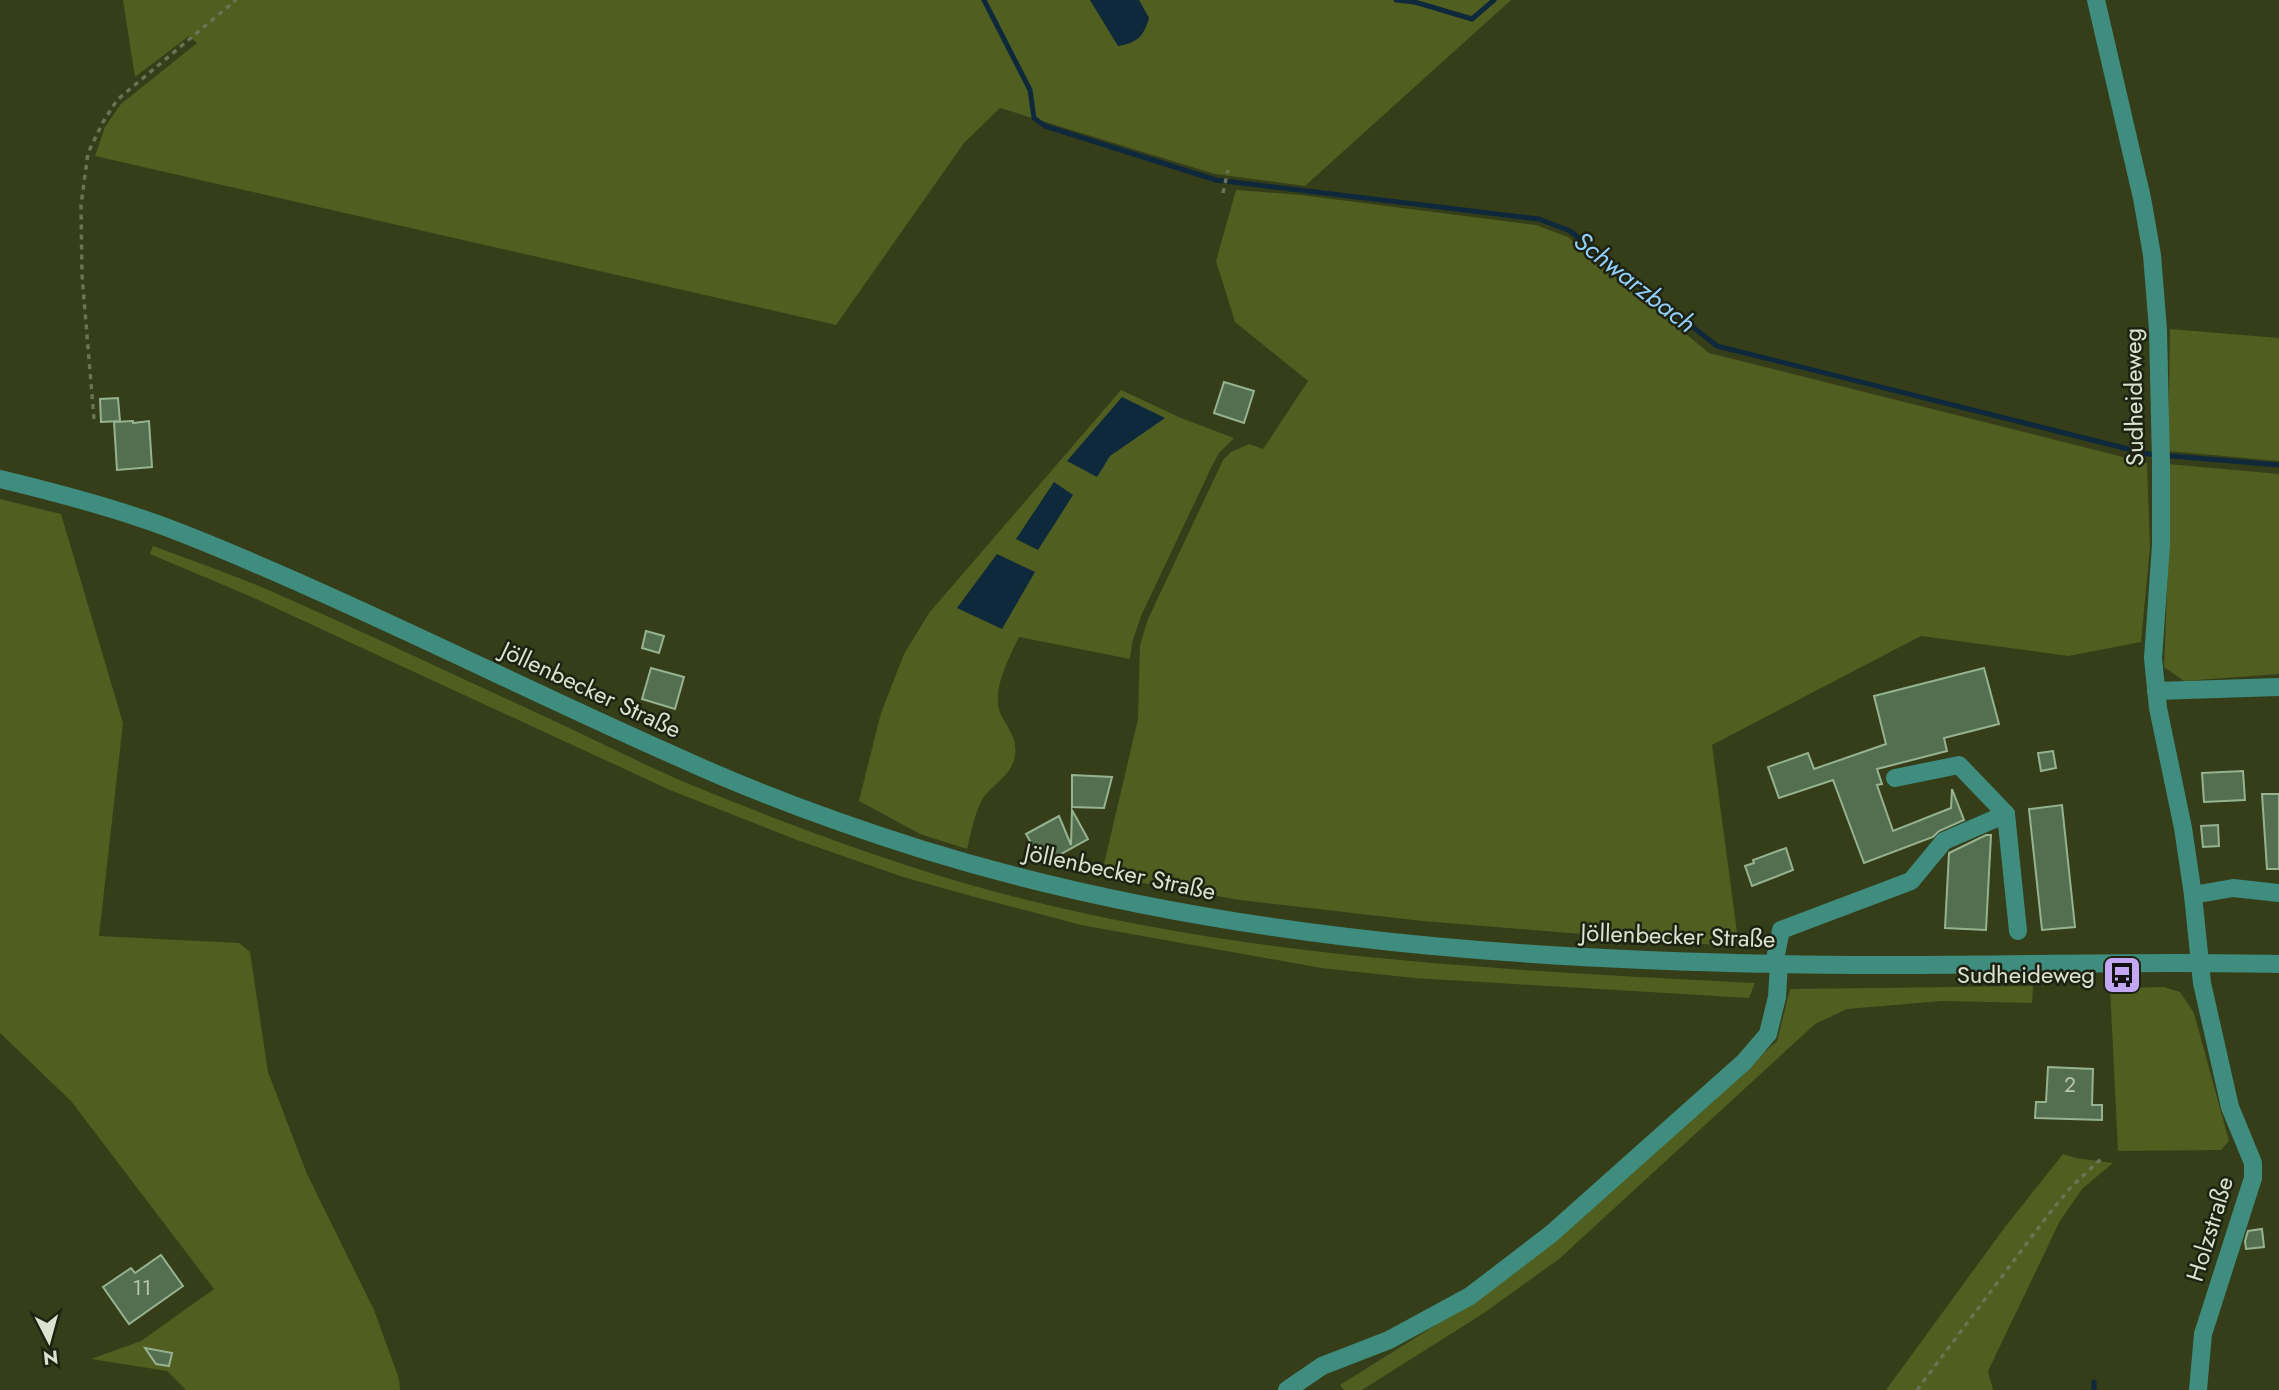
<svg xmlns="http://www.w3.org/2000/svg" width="2279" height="1390" viewBox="0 0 2279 1390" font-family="Jost,sans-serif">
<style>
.green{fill:#505e1f}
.water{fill:#0e293c}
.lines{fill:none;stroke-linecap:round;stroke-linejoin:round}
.stream{stroke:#0e293c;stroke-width:5}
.building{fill:#546f4f;stroke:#96b391;stroke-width:2}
.path{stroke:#6c7354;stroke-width:3.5;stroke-dasharray:5 5;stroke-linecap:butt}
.minor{stroke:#3e8d7f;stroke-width:18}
.labels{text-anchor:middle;stroke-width:5;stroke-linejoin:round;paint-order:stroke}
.number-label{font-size:21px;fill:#bac5ae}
.street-label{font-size:24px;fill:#dce2cd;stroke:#1e2212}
.poi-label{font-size:24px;fill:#dce2cd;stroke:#1e2212;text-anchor:end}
.water-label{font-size:26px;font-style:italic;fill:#93d1fd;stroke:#1e2212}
</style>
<rect width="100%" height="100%" fill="#353d19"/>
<g class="green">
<path d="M123 0H1090L1119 46 1149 18 1139 0H1511L1305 186 1215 174 1000 108 964 143 836 325 95 156 105 127 121 104 197 43 189 36 135 77Z"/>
<path d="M1236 190 1301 195 1536 225 1568 237 1709 353 2147 463 2150 547 2141 642 2068 656 1921 636 1712 745 1739 947 1422 921 1240 900 1126 880 1121 870 1104 864 1138 719 1140 645 1148 619 1223 460 1231 452 1249 444 1263 449 1308 381 1235 322 1216 261Z"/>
<path d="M2170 329 2279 338V461L2168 451Z"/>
<path d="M1121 390 1181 418 1234 438 1219 453 1212 466 1141 616 1132 643 1130 659 1019 637C1010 656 996 682 998 704 1000 723 1021 734 1014 760 1009 778 989 786 981 802 974 816 971 834 967 849L920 834 859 801 881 713 904 654 929 613Z"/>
<path d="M2168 464 2279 474V674L2184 681 2164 667 2169 542Z"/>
<path d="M0 499 61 514 123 723 99 936 239 943 250 952 268 1072 307 1174 374 1310 399 1379 400 1390H186L167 1371 91 1359 141 1341 214 1289 71 1101 0 1033Z"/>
<path d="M153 546C190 560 228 573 264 588 364 632 463 679 563 725 601 743 639 762 677 779 752 810 829 840 906 865 1180 956 1470 968 1755 983L1749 998 1414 978 1321 968 1081 925 971 896 903 877 797 840 670 790 254 598 150 554Z"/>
<path d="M2033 986 2032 1003 1942 1001 1847 1009 1815 1024 1559 1259 1484 1313 1362 1390H1344L1340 1385 1474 1301 1557 1240 1777 1041 1790 989Z"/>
<path d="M2164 987 2180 992 2194 1013 2229 1141 2221 1150 2118 1151 2110 988Z"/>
<path d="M2063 1154 2076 1158 2113 1163 2082 1189 2060 1221 1988 1371 1993 1390H1886L2005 1227Z"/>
</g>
<g class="water">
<path d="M1090 0H1139L1149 18C1144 36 1137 43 1118 46Z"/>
<path d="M1122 397 1165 418 1110 456 1097 477 1067 461Z"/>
<path d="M1054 482 1073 495 1038 550 1016 539Z"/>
<path d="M997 554 1035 572 1002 629 957 608Z"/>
</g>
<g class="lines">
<g class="stream">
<path d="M984 0 1030 90 1034 118 1045 126 1216 180 1539 219 1570 231 1717 346 2148 454 2279 465"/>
<path d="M1396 0 1415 2 1472 19 1494 0"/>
<path d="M2094 1390V1382"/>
</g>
</g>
<g class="building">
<path d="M1224 382 1254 391 1244 423 1214 413Z"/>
<path d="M118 398 120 421 101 422 100 399Z"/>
<path d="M133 421V423L149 421 152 467 117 470 114 422Z"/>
<path d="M646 631 664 636 659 653 642 648Z"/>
<path d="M651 668 684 677 675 709 642 699Z"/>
<path d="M1984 668 1999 724 1944 738 1947 751 1877 769 1882 784 1877 785 1893 831 1951 808 1952 789 1964 820 1939 831 1933 837 1864 863 1833 780 1779 798 1768 767 1808 753 1814 769 1886 744 1874 696Z"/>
<path d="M2053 751 2056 768 2041 771 2038 753Z"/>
<path d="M2243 771 2245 800 2204 802 2202 773Z"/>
<path d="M1072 775 1112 777 1104 808 1072 807Z"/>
<path d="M2262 794H2279V869H2267Z"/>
<path d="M2062 805 2075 927 2042 930 2029 809Z"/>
<path d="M1072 810 1088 839 1043 864 1026 834 1059 816 1071 845Z"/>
<path d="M2218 825 2219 846 2203 847 2201 826Z"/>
<path d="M1986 835H1991L1986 930 1945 928 1949 853Z"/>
<path d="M1786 848 1793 870 1752 886 1745 866 1754 863 1753 860Z"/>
<path d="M2048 1067 2093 1069 2092 1105H2102V1120L2035 1118 2036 1102H2046Z"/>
<path d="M2262 1229 2264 1247 2246 1249 2245 1241 2248 1231Z"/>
<path d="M161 1255 183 1286 129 1324 103 1287 131 1268 135 1273Z"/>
<path d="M145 1348 172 1353 169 1366 156 1364Z"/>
</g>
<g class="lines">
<g class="path">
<path d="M1223 193 1228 170"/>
<path d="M94 419 82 275 81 205 88 153 103 122 117 100 236 0"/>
<path d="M1917 1390 2048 1215 2071 1187 2103 1157"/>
</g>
<g class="minor">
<path d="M2096 0 2142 198 2152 255 2158 330 2161 462V545L2153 658 2158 708 2183 828 2193 895 2202 983 2230 1107 2253 1163V1178L2203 1334 2198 1390"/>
<path d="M0 479C50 491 100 504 149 521 201 539 252 562 302 584 429 640 553 702 680 758 759 794 841 824 924 850 1200 935 1493 959 1780 964 1947 968 2113 960 2279 964"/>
<path d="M2156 691 2279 687"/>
<path d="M1895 778 1959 765 2006 814 2018 931"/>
<path d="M2193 895 2233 888 2279 893"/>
<path d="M1774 964 1781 930 1911 881 1944 841 2006 814"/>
<path d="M1287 1390 1322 1366 1389 1340 1470 1296 1551 1234 1744 1062 1768 1034 1777 997 1779 964"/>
</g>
</g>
<defs>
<symbol id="bus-square" viewBox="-11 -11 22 22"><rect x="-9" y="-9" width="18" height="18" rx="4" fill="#c3a7f2" stroke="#1e2212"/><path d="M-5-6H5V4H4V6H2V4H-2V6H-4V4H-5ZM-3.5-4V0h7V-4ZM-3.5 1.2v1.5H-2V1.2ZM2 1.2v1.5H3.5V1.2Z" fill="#111"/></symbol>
</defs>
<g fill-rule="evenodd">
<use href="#bus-square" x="2100" y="953" width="44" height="44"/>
</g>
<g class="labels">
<g class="number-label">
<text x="2070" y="1092">2</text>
<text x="142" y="1295">11</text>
</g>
<g class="street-label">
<text transform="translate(2134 397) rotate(-91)" y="8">Sudheideweg</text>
<text transform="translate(591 690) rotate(25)" y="8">Jöllenbecker Straße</text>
<text transform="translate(1120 872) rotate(12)" y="8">Jöllenbecker Straße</text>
<text transform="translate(1678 936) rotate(2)" y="8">Jöllenbecker Straße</text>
<text transform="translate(2210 1229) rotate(-73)" y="8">Holzstraße</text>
</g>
<g class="poi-label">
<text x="2095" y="983">Sudheideweg</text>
</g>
<g class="water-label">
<text transform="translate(1635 282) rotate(38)" y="9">Schwarzbach</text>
</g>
</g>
<g transform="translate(49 1341) rotate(174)" stroke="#1e2212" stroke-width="5" paint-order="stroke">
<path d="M0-5L12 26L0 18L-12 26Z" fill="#dce2cd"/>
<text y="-10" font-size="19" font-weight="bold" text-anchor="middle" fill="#dce2cd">N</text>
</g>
</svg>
